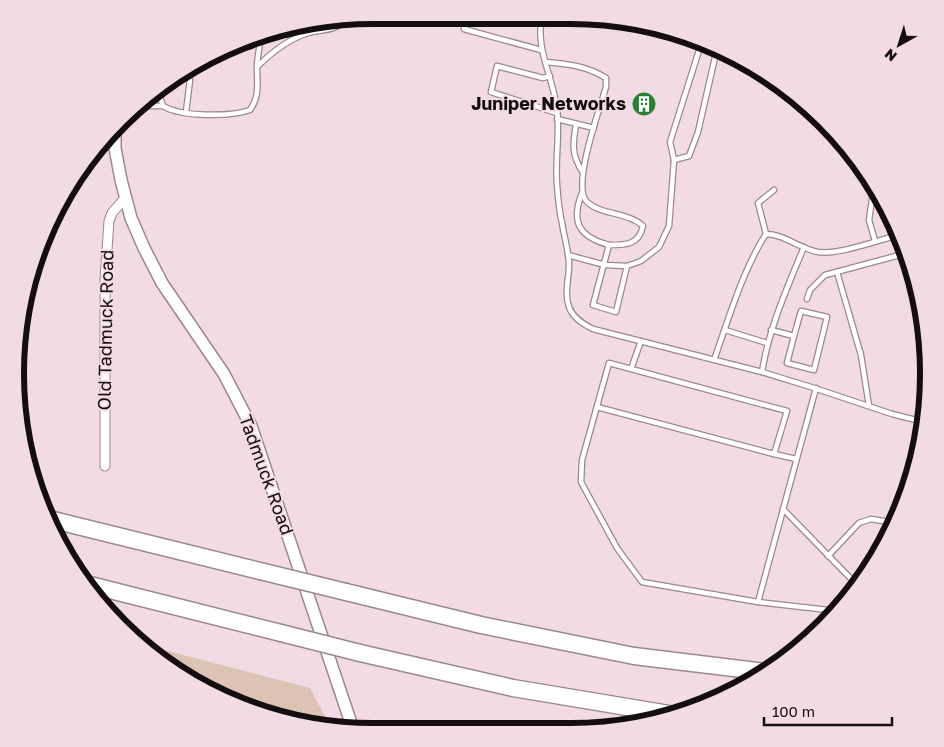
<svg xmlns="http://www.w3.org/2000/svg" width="944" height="747" viewBox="0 0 944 747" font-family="'Golos Text',sans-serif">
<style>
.green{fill:#ddc3b3}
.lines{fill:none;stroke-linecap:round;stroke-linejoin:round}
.service-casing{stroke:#9b878f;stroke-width:7}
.minor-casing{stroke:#9b878f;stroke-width:11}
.tertiary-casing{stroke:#9b878f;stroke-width:14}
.motorway-casing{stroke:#9b878f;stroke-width:19}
.service{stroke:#fff;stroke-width:4.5}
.minor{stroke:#fff;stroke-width:9}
.tertiary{stroke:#fff;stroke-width:11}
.motorway{stroke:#fff;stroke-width:16}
.motorway-bridge-casing{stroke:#9b878f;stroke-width:19;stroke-linecap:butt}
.motorway-bridge{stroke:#fff;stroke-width:16}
.labels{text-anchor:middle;stroke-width:4;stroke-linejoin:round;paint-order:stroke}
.poi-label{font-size:18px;font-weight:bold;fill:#150e11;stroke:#f2dbe5;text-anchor:end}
.street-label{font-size:18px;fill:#150e11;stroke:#f2dbe5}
.rim{fill:none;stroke:#150e11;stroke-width:6}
</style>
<rect width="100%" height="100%" fill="#f2dbe5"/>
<path class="green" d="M141 644 310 688 330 726 304 725 236 705 155 658Z"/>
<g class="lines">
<defs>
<g id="service">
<path d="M467 15 464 29 541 50"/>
<path d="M516 15 541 22"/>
<path d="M542 16C535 50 553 76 557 109 560 134 555 160 557 185 558 198 559 211 562 223 564 237 569 251 569 265 569 279 564 293 569 307 573 318 583 324 593 329L762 372 814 388 892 414 924 422"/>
<path d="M304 24 307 33"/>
<path d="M546 62C568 64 587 66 606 78V87C600 108 571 187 587 202 601 215 628 212 643 226 639 245 626 245 609 245L593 305 616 312 627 266"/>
<path d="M258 66C272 52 289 39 308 33 321 29 338 32 344 19"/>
<path d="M550 76 543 78 497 66 491 92 557 113"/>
<path d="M158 91 163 106C181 117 230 117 250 110 260 96 257 84 257 68 257 57 260 46 261 35"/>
<path d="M139 106H163"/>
<path d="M186 112 190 80"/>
<path d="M557 119 594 128"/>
<path d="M576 124C573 143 571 154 582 171"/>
<path d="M674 160 689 156 698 132 716 53 712 46"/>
<path d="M874 185 869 220 875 241"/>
<path d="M582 193C570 223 580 237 609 245"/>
<path d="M766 234 758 203 774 190"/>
<path d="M568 255 605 265 627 266 641 261 659 247 669 226 674 160 670 142 702 41"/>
<path d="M837 272 861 355 869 406"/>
<path d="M807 299 810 290 825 275 907 253"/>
<path d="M725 330 767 343"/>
<path d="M771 330 794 336 801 311 827 317 814 370 787 363 794 336"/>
<path d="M714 360C728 321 743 269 766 234 784 234 800 249 818 252 840 255 878 240 899 235"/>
<path d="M631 369 641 341"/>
<path d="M762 372C769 328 787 288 804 247"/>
<path d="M597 407 774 454"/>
<path d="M796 459 774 454 787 411 609 363 582 460 581 482 617 548 642 582 758 602 816 388"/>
<path d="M783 509 858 586"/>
<path d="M828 556 859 523 871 519 889 522 898 503"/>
<path d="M758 602 837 611"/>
</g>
<path id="minor" d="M105 466V279L109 221 112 213 125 198"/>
<path id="tertiary" d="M115 126V148L121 180 131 218 144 248 162 283 224 374 251 426 352 726"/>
<g id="motorway">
<path d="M49 519 260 571"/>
<path d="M86 584 281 633"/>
<path d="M346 592 481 625 634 656 766 672"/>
<path d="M360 653 513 688 675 715"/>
</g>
</defs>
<use href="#service" class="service-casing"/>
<use href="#minor" class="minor-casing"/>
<use href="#tertiary" class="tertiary-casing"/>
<use href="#motorway" class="motorway-casing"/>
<use href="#service" class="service"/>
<use href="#minor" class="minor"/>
<use href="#tertiary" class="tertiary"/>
<use href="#motorway" class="motorway"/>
<defs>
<g id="motorway-bridge">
<path d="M260 571 346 592"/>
<path d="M281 633 360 653"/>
</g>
</defs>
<use href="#motorway-bridge" class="motorway-bridge-casing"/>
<use href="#motorway-bridge" class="motorway-bridge"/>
</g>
<defs>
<symbol id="building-disc" viewBox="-11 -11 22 22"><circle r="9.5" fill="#288232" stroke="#f2dbe5"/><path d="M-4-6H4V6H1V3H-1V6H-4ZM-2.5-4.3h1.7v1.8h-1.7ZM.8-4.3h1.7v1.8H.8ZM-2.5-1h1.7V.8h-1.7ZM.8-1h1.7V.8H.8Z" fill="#fff"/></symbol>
</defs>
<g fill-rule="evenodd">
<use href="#building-disc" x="630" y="90" width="28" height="28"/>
</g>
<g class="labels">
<g class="poi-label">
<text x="626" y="110">Juniper Networks</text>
</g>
<g class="street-label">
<text transform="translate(106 330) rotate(-89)" y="6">Old Tadmuck Road</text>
<text transform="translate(266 475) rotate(70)" y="6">Tadmuck Road</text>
</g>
</g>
<path d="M0 0H944V747H0ZM373 24H571A349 349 0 0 1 920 373V374A349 349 0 0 1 571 723H373A349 349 0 0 1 24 374V373A349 349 0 0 1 373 24Z" fill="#f2dbe5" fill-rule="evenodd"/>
<path class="rim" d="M373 24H571A349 349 0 0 1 920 373V374A349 349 0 0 1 571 723H373A349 349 0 0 1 24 374V373A349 349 0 0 1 373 24Z"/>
<g transform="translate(899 45) rotate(219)" stroke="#f2dbe5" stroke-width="4" paint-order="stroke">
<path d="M0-4L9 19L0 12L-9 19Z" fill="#150e11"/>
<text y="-8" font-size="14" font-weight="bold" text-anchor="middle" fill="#150e11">N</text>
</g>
<path d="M764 717v8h128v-8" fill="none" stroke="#150e11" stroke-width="2.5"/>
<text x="772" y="717" font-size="15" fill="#150e11" stroke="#f2dbe5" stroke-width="4" paint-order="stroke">100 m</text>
</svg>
